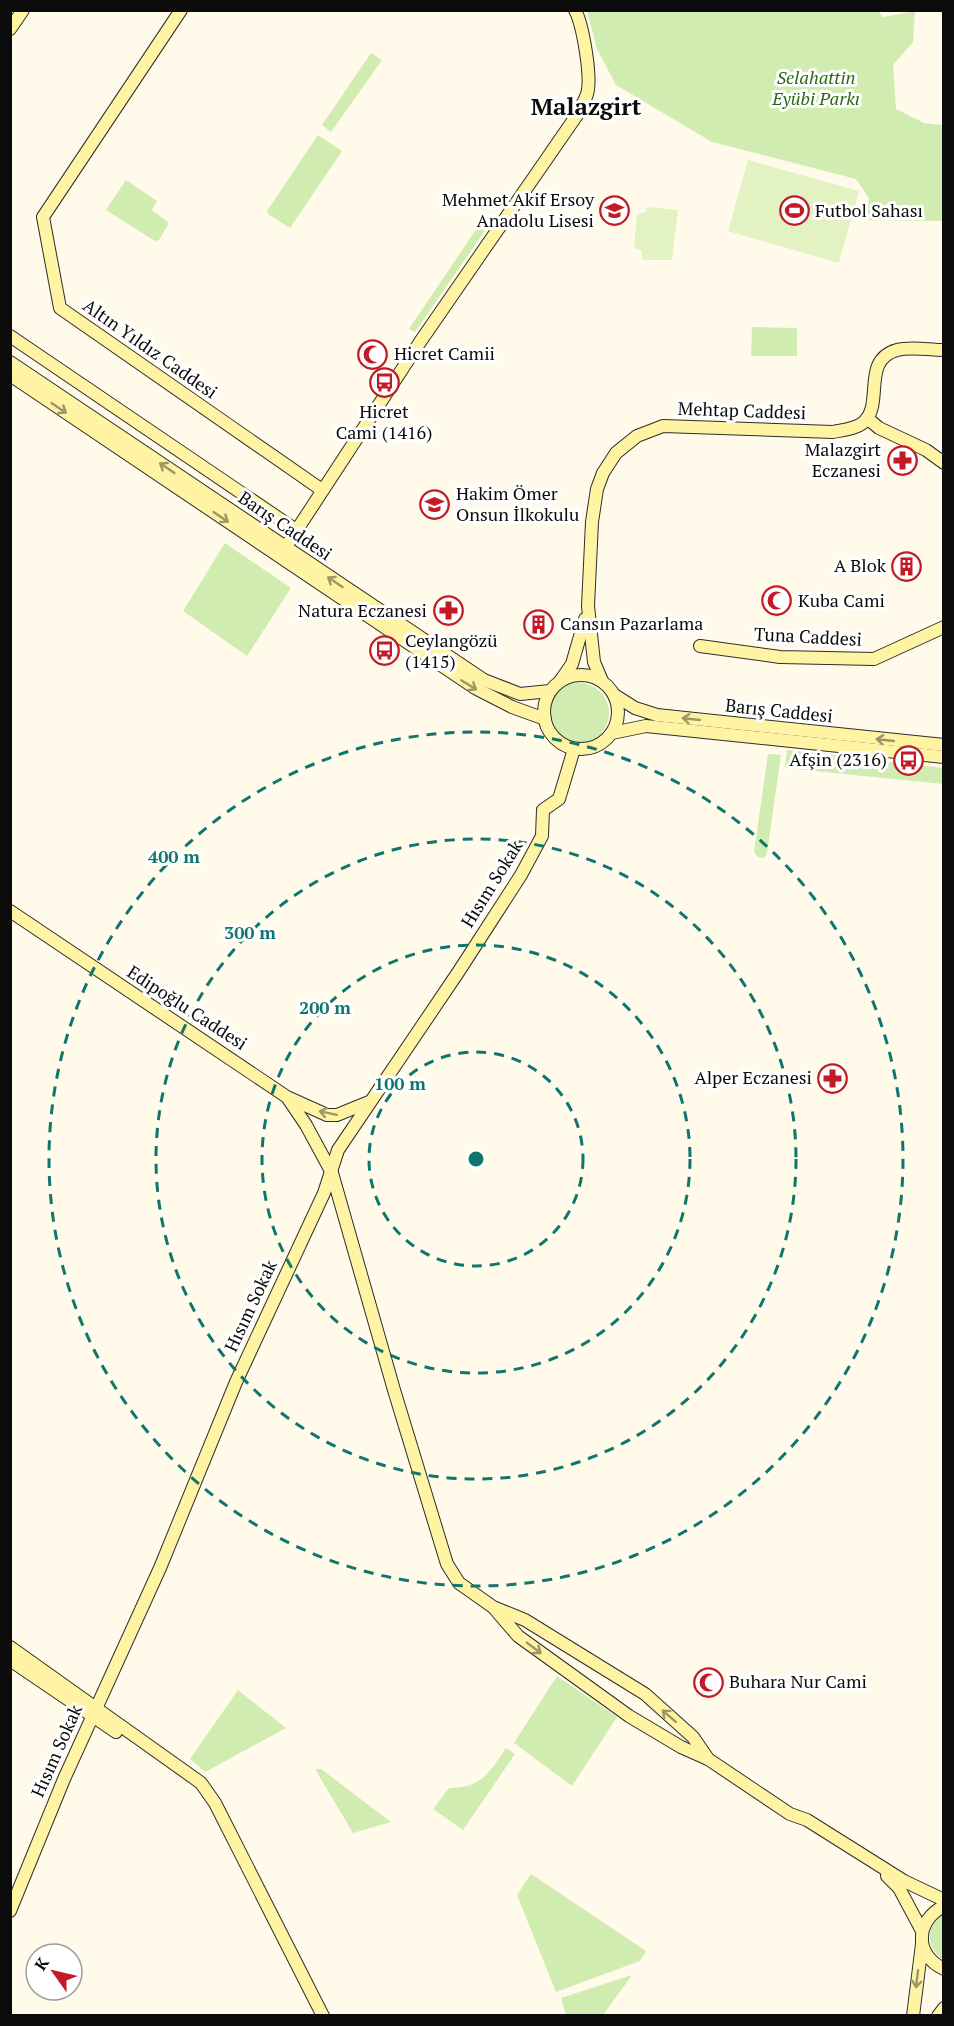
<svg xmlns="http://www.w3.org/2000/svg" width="954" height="2026" viewBox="0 0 954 2026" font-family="'PT Serif',serif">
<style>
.green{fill:#d1ecb1}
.pitch{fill:#e3f2c3}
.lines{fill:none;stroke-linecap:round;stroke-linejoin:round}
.secondary-casing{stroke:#2d2d2d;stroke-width:14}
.secondary{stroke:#fff3a4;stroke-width:12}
.oneway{stroke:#9d9667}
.ring{fill:none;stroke:#0f766e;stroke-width:3;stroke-dasharray:10 8}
.labels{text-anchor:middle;stroke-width:6;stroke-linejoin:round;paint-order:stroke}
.park-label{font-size:18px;font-style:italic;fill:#2a6718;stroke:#fff}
.poi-label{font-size:18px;fill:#0b0b0b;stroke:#fff;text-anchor:start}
.street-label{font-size:18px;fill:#0b0b0b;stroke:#fff}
.district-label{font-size:24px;font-weight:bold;fill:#0b0b0b;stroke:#fff}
.centre{fill:#0f766e;stroke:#fff;stroke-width:3}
.ring-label{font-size:18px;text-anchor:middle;font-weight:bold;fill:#0f766e;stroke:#fff;stroke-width:6;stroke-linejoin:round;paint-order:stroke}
</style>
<rect width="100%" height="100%" fill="#fffae9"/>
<g class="green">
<path d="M877 10 883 17 915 11 913 42 893 65 896 109 924 123 943 125V221L867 220 869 198 856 179 712 142 616 85 597 49 587 11Z"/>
<path d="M371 53 382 60 331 132 322 125Z"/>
<path d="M318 135 342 151 290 228 268 214 267 211Z"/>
<path d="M126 180 157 201 152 210 169 223 159 240 155 241 106 210Z"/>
<path d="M479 225 486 229 415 332 409 329Z"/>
<path d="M752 327 797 328V356H751Z"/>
<path d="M225 543 291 588 247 656 183 611Z"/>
<circle cx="579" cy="713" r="30"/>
<path d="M787 750 943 768V784L785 768Z"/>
<path d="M768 754 781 755 767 853 764 858 758 857 754 852Z"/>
<path d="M557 1676 617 1717 572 1786 514 1743Z"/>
<path d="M238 1690 286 1728 205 1772 190 1759Z"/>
<path d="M506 1748 515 1754 463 1830 433 1809 449 1788C482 1788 489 1773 506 1748Z"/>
<path d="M315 1769H321L391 1822 353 1833Z"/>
<path d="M531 1874 646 1951 640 1961 556 1992 517 1895Z"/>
<path d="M943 1915V1960C926 1948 925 1927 943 1915Z"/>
<path d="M632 1975 603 2015H566L561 1998Z"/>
</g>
<g class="pitch">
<path d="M748 160 859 191 839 263 728 231Z"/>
<path d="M647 207 678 210 672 260H642V251L634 248 637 214 646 212Z"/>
</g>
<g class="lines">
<defs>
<g id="secondary">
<path d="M181 10 43 217 60 308 322 490"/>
<path d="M10 29 23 10"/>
<path d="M10 336 296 530"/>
<path d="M10 362 484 680 520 694 550 691"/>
<path d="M10 375 475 688 512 707 545 719"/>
<path d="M867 418 879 428 926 450 944 463"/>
<path d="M285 548 420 342 577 115C580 108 585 101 587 94 592 78 583 25 575 10"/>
<path d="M700 646 780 657 874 659 944 627"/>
<circle cx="581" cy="712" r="37"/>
<path d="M561 680 572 664 585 619"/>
<path d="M602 681 594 662 588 606 592 522 597 489 603 473 616 453 637 436 663 426 833 432C843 430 856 429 864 422 884 403 861 360 897 350 911 346 929 350 944 350"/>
<path d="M616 696 635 708 657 715 944 745"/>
<path d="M612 733 646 726 944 757"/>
<path d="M10 911 287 1097 306 1125 332 1173 394 1390 447 1564 459 1583 493 1607 525 1620 645 1694 693 1737 708 1759"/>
<path d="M289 1098 327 1115H337L369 1102"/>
<path d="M494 1608 518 1636 629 1716 681 1747 708 1759 790 1814 807 1820 904 1881 944 1900"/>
<path d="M10 1647 201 1783 215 1803 323 2016"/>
<path d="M10 1660 116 1732"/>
<path d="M887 1876 899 1888 922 1931"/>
<path d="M944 1906C915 1921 914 1955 944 1969"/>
<path d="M10 1911 64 1779 160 1568 236 1382 324 1193 338 1150 459 971 521 875 542 836 543 810 559 799 574 749"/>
<path d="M913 2016 922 1944"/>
<path d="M938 2016 944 2008"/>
</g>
</defs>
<use href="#secondary" class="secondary-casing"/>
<use href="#secondary" class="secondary"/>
</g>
<defs><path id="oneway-shaft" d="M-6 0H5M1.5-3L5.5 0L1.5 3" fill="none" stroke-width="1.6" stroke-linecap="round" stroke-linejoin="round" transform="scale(1.5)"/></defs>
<g class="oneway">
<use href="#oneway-shaft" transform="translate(59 408) rotate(34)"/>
<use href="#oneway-shaft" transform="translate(167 468) rotate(-146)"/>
<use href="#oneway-shaft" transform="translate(221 517) rotate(34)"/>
<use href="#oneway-shaft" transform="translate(335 582) rotate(-146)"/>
<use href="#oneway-shaft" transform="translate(469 685) rotate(32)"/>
<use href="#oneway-shaft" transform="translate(691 719) rotate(-174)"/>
<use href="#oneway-shaft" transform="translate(885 740) rotate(-174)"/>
<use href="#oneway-shaft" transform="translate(328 1113) rotate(-168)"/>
<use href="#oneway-shaft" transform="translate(534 1648) rotate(37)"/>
<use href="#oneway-shaft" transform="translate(669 1716) rotate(-139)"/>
<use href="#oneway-shaft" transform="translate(917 1979) rotate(97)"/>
</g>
<g class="ring">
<circle cx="476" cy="1159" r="107"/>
<circle cx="476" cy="1159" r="214"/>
<circle cx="476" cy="1159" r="320"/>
<circle cx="476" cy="1159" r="427"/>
</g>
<defs>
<symbol id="school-ring" viewBox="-11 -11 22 22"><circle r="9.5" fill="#fff" stroke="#c41a26" stroke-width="1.5"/><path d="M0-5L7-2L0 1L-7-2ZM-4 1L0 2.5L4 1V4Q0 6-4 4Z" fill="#c41a26"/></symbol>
<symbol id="stadium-ring" viewBox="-11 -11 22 22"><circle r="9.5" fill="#fff" stroke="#c41a26" stroke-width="1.5"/><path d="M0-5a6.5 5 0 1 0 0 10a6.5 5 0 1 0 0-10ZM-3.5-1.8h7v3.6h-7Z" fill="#c41a26"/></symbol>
<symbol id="mosque-ring" viewBox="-11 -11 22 22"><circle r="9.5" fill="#fff" stroke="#c41a26" stroke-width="1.5"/><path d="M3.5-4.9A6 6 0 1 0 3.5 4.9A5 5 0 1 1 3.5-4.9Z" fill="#c41a26"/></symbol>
<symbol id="bus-ring" viewBox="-11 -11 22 22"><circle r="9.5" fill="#fff" stroke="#c41a26" stroke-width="1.5"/><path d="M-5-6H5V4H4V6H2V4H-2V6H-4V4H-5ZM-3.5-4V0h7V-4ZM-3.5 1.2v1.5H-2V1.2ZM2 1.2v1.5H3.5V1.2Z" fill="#c41a26"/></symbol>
<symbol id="pharmacy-ring" viewBox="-11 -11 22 22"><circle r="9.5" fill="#fff" stroke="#c41a26" stroke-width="1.5"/><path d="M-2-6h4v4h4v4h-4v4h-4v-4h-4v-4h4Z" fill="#c41a26"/></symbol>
<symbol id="building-ring" viewBox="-11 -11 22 22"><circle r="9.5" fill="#fff" stroke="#c41a26" stroke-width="1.5"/><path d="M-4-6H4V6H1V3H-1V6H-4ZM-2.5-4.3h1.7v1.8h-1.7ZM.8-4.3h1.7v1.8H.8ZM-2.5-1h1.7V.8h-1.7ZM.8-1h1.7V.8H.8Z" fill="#c41a26"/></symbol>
</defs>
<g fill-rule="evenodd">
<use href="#school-ring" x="598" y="194" width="33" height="33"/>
<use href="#stadium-ring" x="778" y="194" width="33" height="33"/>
<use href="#mosque-ring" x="356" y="338" width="33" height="33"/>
<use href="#bus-ring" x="368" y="366" width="33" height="33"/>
<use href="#pharmacy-ring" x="886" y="444" width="33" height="33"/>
<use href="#school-ring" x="418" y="488" width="33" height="33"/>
<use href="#building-ring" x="890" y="550" width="33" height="33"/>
<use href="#mosque-ring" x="760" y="584" width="33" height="33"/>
<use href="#pharmacy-ring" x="432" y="594" width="33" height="33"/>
<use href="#building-ring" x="522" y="608" width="33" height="33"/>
<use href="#bus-ring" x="368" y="634" width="33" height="33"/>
<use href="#bus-ring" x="892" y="744" width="33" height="33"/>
<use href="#pharmacy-ring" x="816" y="1062" width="33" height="33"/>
<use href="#mosque-ring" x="692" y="1666" width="33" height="33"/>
</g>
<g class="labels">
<g class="park-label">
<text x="816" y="84">Selahattin<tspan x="816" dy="21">Eyübi Parkı</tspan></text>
</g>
<g class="poi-label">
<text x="594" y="206" text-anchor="end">Mehmet Akif Ersoy<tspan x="594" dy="21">Anadolu Lisesi</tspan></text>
<text x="815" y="217">Futbol Sahası</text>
<text x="394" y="360">Hicret Camii</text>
<text x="384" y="418" text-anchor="middle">Hicret<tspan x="384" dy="21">Cami (1416)</tspan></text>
<text x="881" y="456" text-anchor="end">Malazgirt<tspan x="881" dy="21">Eczanesi</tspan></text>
<text x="456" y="500">Hakim Ömer<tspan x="456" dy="21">Onsun İlkokulu</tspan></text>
<text x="886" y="572" text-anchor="end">A Blok</text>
<text x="798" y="607">Kuba Cami</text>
<text x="427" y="617" text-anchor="end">Natura Eczanesi</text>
<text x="560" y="630">Cansın Pazarlama</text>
<text x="405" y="647">Ceylangözü<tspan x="405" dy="21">(1415)</tspan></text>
<text x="887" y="766" text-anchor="end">Afşin (2316)</text>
<text x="812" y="1084" text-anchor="end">Alper Eczanesi</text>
<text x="729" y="1688">Buhara Nur Cami</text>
</g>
<g class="street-label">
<text transform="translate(150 349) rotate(35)" y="6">Altın Yıldız Caddesi</text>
<text transform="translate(742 411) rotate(2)" y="6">Mehtap Caddesi</text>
<text transform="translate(285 526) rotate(34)" y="6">Barış Caddesi</text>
<text transform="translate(808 637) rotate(3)" y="6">Tuna Caddesi</text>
<text transform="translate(779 711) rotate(6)" y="6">Barış Caddesi</text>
<text transform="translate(492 884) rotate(-58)" y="6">Hısım Sokak</text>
<text transform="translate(187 1008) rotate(33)" y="6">Edipoğlu Caddesi</text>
<text transform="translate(251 1306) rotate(-65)" y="6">Hısım Sokak</text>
<text transform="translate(57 1751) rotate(-66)" y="6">Hısım Sokak</text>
</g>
<g class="district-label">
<text x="586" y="115">Malazgirt</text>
</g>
</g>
<circle cx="476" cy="1159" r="9" class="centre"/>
<g class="ring-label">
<text x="174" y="863">400 m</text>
<text x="250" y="939">300 m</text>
<text x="325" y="1014">200 m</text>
<text x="400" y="1090">100 m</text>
</g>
<rect width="954" height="2026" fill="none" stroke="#0b0b0b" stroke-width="24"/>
<g transform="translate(54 1972) rotate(304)"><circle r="28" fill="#ffffff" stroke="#9d9d9d" stroke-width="1.5"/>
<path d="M0-4.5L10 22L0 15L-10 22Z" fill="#c41a26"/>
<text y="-9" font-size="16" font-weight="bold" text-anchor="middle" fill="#0b0b0b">K</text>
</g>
</svg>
